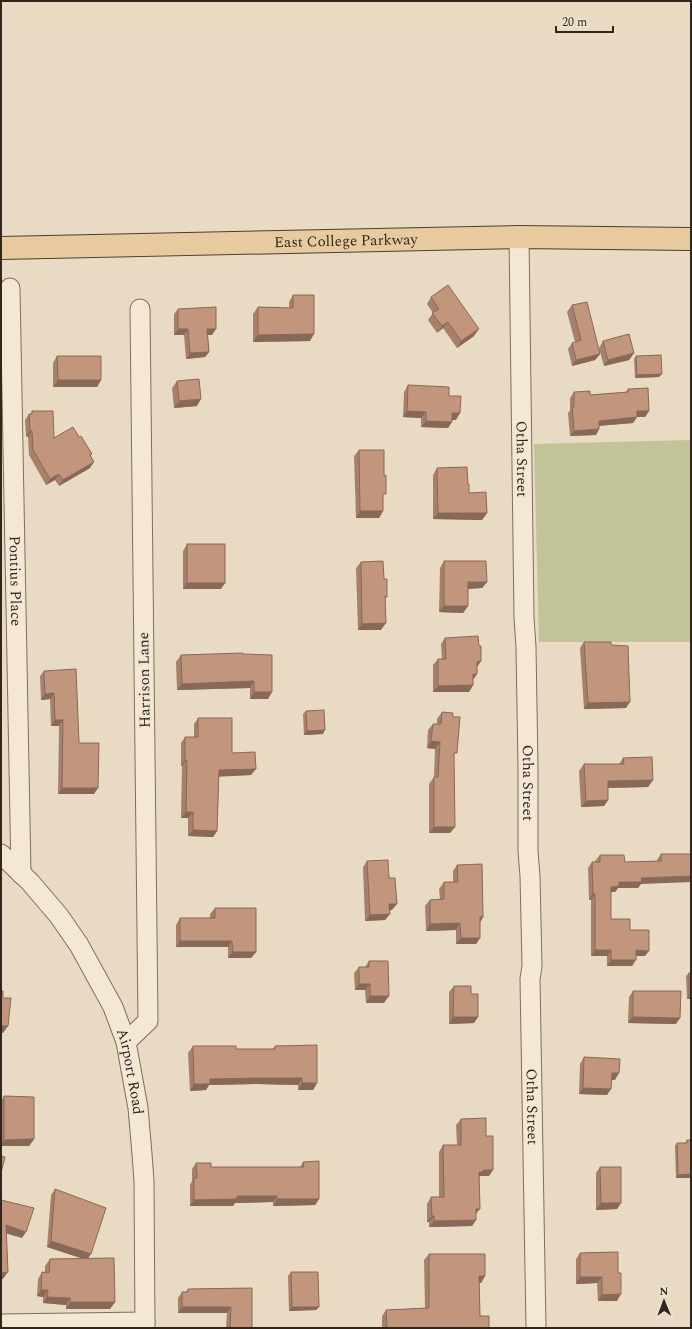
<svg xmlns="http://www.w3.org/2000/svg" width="692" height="1329" viewBox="0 0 692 1329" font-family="Spectral,serif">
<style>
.green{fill:#c2c498}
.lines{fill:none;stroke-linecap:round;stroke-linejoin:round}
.minor-casing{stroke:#806d5c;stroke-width:21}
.major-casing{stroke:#4e3c30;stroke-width:24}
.minor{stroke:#f4e8d5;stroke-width:19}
.major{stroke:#e7cb9f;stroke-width:22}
.wall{fill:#a7806c}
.shaded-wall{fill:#886858}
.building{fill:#c2957d;stroke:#886858}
.labels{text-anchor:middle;stroke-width:4;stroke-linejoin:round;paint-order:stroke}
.street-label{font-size:15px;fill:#31261e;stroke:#f0e5d1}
</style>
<rect width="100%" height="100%" fill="#e8dac3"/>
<path class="green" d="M691 440V642H539L534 444Z"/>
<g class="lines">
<defs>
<g id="minor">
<path id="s1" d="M519 237 524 617 526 647 528 767V851L530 876 532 966 530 979 536 1328"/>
<path id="s2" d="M10 288 21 874"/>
<path id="s3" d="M1 854 30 882 59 916 79 945 113 1007 126 1042 138 1108 142 1154 144 1181 145 1328"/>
<path d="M126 1042 148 1021 140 309"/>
<path d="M1 1324 145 1322"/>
</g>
<g id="major">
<path id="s4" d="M1 248 519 237 691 239"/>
</g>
</defs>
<use href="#minor" class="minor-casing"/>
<use href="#major" class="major-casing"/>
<use href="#minor" class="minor"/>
<use href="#major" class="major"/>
</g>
<g class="wall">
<path d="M293 295 310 341 253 342V314L258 307 289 308V302Z"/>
<path d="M431 297 474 336 457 348 443 328 437 333 428 320 433 313 427 304Z"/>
<path d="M572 305 600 354 595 360 572 366 568 349 572 343 575 342 567 312Z"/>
<path d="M178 309 212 335H208L209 352 205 357 186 359 184 335H174V314Z"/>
<path d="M603 341 634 353 629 360 604 366 599 348Z"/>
<path d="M57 356 101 380 97 387H53V363Z"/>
<path d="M636 356 659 377 635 378 634 359Z"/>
<path d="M177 381 197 406 174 408 172 388Z"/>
<path d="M408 385 449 396 456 420H452L448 428 421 427V418L403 417 404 392Z"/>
<path d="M628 389 649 411 645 417H637L633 423 599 426V429L596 435 570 436 568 413 570 410V398L574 392 590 395 626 392Z"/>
<path d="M32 411 54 438 79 437 92 454 90 456V468L59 486 55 480 46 485 29 455 28 437 26 436 25 420 29 414H31Z"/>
<path d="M359 450 383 498V511L379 518H356L354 456Z"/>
<path d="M437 468 468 484 469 493 487 513 482 520 433 519V475Z"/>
<path d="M187 544 221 589H183V551Z"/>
<path d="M444 561 487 582 482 588 468 589V606L463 613 439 612 440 568Z"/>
<path d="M361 562 384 579 387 597 385 599 381 630H358L356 568Z"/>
<path d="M445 638 479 646 481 661 477 667V674L473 680V685L469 692H433V665L438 659H442L441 644Z"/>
<path d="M584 642 611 645 626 708 584 709 580 648Z"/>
<path d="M243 654 268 699H250V688L177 690 176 662 181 655Z"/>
<path d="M44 671 79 743 94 794H58L59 726H51L50 699 41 700 40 676Z"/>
<path d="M306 711 323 734 304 735 303 714Z"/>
<path d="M442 712 454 757 450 833H429V784L434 777 435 749 427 748 428 730 433 724H437V719Z"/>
<path d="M198 718 232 753 251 775 219 776 217 831 213 837 188 836V818H181L182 766H181V743L185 737H194V724Z"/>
<path d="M623 758 653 780 648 787 608 788V800L604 806 581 807 579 771 584 764H619Z"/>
<path d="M661 854H691L641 884 638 888H618L615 892H611V919L630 930 645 956H636L632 966H607V956H591V900H589L588 868 592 862H596L595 861 600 855 625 862 657 861V860Z"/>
<path d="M367 861 389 878 392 910H390V914L385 920 365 921 363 867Z"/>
<path d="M457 865 483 917 480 922V938L476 944H456V930L426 931 425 906 430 900 440 899 439 889 444 882H453V871Z"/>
<path d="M215 908 256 952 251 958H228V947H176V925L180 918H210V914Z"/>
<path d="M369 961 384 1003H366L365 990H355L354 973 359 967H365Z"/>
<path d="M689 973H691V999H687L686 976Z"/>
<path d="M454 986 471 994 478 1017 474 1023 449 1024V992Z"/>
<path d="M633 991 676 1024 628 1023 629 997Z"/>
<path d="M193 1046 236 1049H273L275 1046 317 1083 313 1090H298V1085L257 1084 209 1085 206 1090 190 1091 188 1053Z"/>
<path d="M584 1057 615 1080H611L607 1095 579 1094 580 1064Z"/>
<path d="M4 1096 34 1139 29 1146H1V1101Z"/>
<path d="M461 1119 486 1136 489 1176H480L479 1177 476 1213V1220L472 1226 429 1227V1222H427V1204L431 1197H439V1152L443 1145H457L456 1125Z"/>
<path d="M687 1140 691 1178H676L675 1146 677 1143H685Z"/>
<path d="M303 1162 319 1199 315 1205 273 1206V1202L235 1203 233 1206H190V1185L192 1181V1169L196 1163 211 1167H300Z"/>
<path d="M600 1167 621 1203 617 1209 596 1210V1173Z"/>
<path d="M55 1189 88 1259 115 1302 110 1309H66V1305L43 1303V1297L37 1296 38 1279 42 1272H45V1266L50 1259H84L47 1247 51 1195Z"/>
<path d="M618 1252 617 1301H598L597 1283 576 1284V1259L580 1253Z"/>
<path d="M429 1254 485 1276 481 1283H479L480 1316 489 1328H382V1316L386 1310 425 1308 424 1260Z"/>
<path d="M291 1272 319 1307 316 1310 289 1311 288 1276Z"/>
<path d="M252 1288V1328H226L227 1313H178V1298L182 1292H186L188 1289Z"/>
</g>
<g class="shaded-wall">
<path d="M448 322 443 328 437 333 442 326Z"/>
<path d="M178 329H188L184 335H174Z"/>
<path d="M207 329H216L212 335H203Z"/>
<path d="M479 329 474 336 457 348 461 341Z"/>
<path d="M314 334 310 341 253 342 258 335Z"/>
<path d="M209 352 205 357 186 359 190 353Z"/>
<path d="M634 353 629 360 604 366 608 360Z"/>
<path d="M600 354 595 360 572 366 576 360Z"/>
<path d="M662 374 659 377 635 378 637 375Z"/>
<path d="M58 380H101L97 387H53Z"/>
<path d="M201 399 197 406 174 408 179 401Z"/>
<path d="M407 411 426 412 421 418 403 417Z"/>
<path d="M637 411H649L645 417H633Z"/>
<path d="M452 413H460L456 420H448Z"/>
<path d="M637 417 633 423 595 426 599 421Z"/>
<path d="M426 421 452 422 448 428 421 427Z"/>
<path d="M599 429 596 435 570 436 574 431Z"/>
<path d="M30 431H32L28 437 26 436Z"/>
<path d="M94 462 90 468 59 486 63 480Z"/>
<path d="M59 474 55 480 46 485 50 479Z"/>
<path d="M360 511H383L379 518H356Z"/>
<path d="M438 513H487L482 520 433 519Z"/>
<path d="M468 582H487L482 588 464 589Z"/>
<path d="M187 583H225L221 589H183Z"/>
<path d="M444 606H468L463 613 439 612Z"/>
<path d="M386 623 381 630H358L362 624Z"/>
<path d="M481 661 476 668 477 662Z"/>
<path d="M473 674H477L472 681Z"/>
<path d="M254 681 250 688 177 690 182 684Z"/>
<path d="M473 685 469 692H433L438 686Z"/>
<path d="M254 692H272L268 699H250Z"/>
<path d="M54 693 50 699 41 700 45 694Z"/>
<path d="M630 702 626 708 584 709 588 703Z"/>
<path d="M55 720H63L59 726H51Z"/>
<path d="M325 730 323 734 304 735 307 731Z"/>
<path d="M431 741 440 742 435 749 427 748Z"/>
<path d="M185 760H187L182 766H181Z"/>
<path d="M256 769 251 775 214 777 219 770Z"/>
<path d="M653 780 648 787 603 788 608 781Z"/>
<path d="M62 788H98L94 794H58Z"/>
<path d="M608 800 604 806 581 807 586 801Z"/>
<path d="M186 812H193L188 818H181Z"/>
<path d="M434 827H455L450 833H429Z"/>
<path d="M193 830 217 831 213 837 188 836Z"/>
<path d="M691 876V882L641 884 638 888H618L615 892H606L611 887 619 882 641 878Z"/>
<path d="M593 894H595L591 900H589Z"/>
<path d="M389 904H397L392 910 385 911Z"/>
<path d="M390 914 385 920 365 921 370 915Z"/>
<path d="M480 917H483L479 924Z"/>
<path d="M460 923 456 930 426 931 430 924Z"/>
<path d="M461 938H480L476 944H456Z"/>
<path d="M180 941H232L228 947H176Z"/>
<path d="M595 950H611L607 956H591Z"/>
<path d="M636 950 649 951 645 956H632Z"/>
<path d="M233 952H256L251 958H228Z"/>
<path d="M611 960H636L632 966H607Z"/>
<path d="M359 984H370L365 990H355Z"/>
<path d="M689 995H691V999H687Z"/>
<path d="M370 996H389L384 1003H366Z"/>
<path d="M453 1017H478L474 1023 449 1024Z"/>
<path d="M633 1017 680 1018 676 1024 628 1023Z"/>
<path d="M1 1026H8L3 1033H1Z"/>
<path d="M612 1073H619L615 1080 607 1079Z"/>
<path d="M262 1078H302L298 1085 257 1084 209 1085 206 1090 190 1091 194 1084 210 1079Z"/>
<path d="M302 1083H317L313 1090H298Z"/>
<path d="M583 1088 611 1089 607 1095 579 1094Z"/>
<path d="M34 1139 29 1146H1V1144L4 1140Z"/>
<path d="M483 1170H493L489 1176H480L478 1179 479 1172Z"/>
<path d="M691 1174V1178H676L678 1175Z"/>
<path d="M237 1196H277L273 1202 235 1203 233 1206H190L194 1200Z"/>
<path d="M277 1199H319L315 1205 273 1206Z"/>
<path d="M601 1203H621L617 1209 596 1210Z"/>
<path d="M476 1209H480L475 1215Z"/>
<path d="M432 1216H434L429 1222H427Z"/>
<path d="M476 1220 472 1226 429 1227 434 1221Z"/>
<path d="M6 1225 26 1232 22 1238 1 1232Z"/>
<path d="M51 1241 91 1254 87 1260 47 1247Z"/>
<path d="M8 1272 3 1279H1V1273Z"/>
<path d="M479 1276H485L481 1283H475Z"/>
<path d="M580 1277H602L597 1283 576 1284Z"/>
<path d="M41 1290H48L43 1297 37 1296Z"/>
<path d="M621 1294 617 1301H598L602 1295Z"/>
<path d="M47 1297 70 1298 66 1305 43 1303Z"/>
<path d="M70 1302H115L110 1309H66Z"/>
<path d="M182 1307H231L227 1313H178Z"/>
<path d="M292 1307H319L316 1310 289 1311Z"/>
</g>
<g class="building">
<path d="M448 285 479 329 461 341 448 322 442 326 432 313 439 309 431 297Z"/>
<path d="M293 295H314V334L258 335V307L293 308Z"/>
<path d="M587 302 600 354 576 360 572 343 581 340 572 305Z"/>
<path d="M216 307V329H207L209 352 190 353 188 329H178V309Z"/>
<path d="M629 334 634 353 608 360 603 341Z"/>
<path d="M661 355 662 374 637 375 636 356Z"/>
<path d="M57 356H101V380H58Z"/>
<path d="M199 379 201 399 179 401 177 381Z"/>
<path d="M408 385 449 387V396H461L460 413H452V422L426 421V412L407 411Z"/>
<path d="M648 388 649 411H637V417L599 421V429L574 431 572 407H574V392L590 391V395L628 392V389Z"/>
<path d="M32 411H53L54 438 73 427 79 437 81 436 92 454 90 455 94 462 63 480 59 474 50 479 33 450 32 431H30L29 414H32Z"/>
<path d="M359 450H384V476L386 475V494H383V511H360Z"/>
<path d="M467 467 468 484H469V493L486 492 487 513H438L437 468Z"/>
<rect x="187" y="544" width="38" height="39"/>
<path d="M383 561 384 579H387V597L385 596 386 623 362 624 361 562Z"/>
<path d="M444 561H486L487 582H468V606H444Z"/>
<path d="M478 636 479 646H481V661L477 662V674H473V685L438 686V659H446L445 638Z"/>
<path d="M584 642H611V645L628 646 630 702 588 703Z"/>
<path d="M243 653V654L272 655V692H254V681L182 684 181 655Z"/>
<path d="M76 669 79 743H99L98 788H62L63 720H55L54 693 45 694 44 671Z"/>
<path d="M324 710 325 730 307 731 306 711Z"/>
<path d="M442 712 453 713V717H460L457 753H454L455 827H434V777H438L440 742 431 741 433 724H441Z"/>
<path d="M198 718H232V753L255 752 256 769 219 770 217 831 193 830V812H186L187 760H185V737H198Z"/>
<path d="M652 757 653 780 608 781V800L586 801 584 764H624L623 758Z"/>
<path d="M661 854H691V876L641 878 642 882H619V886L611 887V919H630V930H649V951L636 950V960H611V950H595V894H593L592 862H600V855H624L625 862 661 861Z"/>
<path d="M388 860 389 878H395L397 904H389L390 914 370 915 367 861Z"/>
<path d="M482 864 483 917H480V938H461L460 923 430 924V900L444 899V882H458L457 865Z"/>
<path d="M215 908H256V952H233L232 941H180V918H215Z"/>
<path d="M369 961H388L389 996H370V984H359V967H369Z"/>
<rect x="689" y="973" width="2" height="22"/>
<path d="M454 986H471V994H478V1017H453Z"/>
<path d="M1 991H3V998H11L8 1026H1Z"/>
<path d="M633 991H681L680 1018 633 1017Z"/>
<path d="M317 1045V1083H302V1078H262L210 1079V1084H194L193 1046H236V1049H275V1046Z"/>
<path d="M584 1057 620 1059 619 1073H612L611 1089 583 1088Z"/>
<path d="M4 1096 34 1097V1139L4 1140Z"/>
<path d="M486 1118V1136H493V1170H483V1172H479L480 1209H476V1220L434 1221V1216H432L431 1197H444L443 1145H461V1119Z"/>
<path d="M687 1140H691V1174L678 1175 677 1143H687Z"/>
<path d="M1 1156 5 1157 1 1173Z"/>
<path d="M319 1161V1199H277V1196H237V1199L194 1200V1178H197L196 1163H211V1167H304L303 1162Z"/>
<path d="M600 1167H621V1203H601Z"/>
<path d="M55 1189 106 1208 91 1254 51 1241Z"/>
<path d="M1 1200 34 1208 26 1232 6 1225 8 1272 1 1273Z"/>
<path d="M618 1252V1273H621V1294L602 1295V1277H580V1253Z"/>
<path d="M429 1254H485V1276H479L480 1316H489V1328H387L386 1310 429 1308Z"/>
<path d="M114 1258 115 1302H70V1298L47 1297 48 1290H41L42 1272 49 1273 50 1259Z"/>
<path d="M291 1272H318L319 1307H292Z"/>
<path d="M252 1288V1328H230L231 1307H182V1292H188V1289Z"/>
</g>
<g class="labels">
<g class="street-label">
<text dy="5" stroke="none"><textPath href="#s4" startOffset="345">East College Parkway</textPath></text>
<text dy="5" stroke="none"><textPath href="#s1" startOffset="222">Otha Street</textPath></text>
<text dy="5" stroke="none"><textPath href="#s2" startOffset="293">Pontius Place</textPath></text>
<text transform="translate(144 680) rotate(-91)" y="5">Harrison Lane</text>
<text dy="5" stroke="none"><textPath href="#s1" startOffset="546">Otha Street</textPath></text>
<text dy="5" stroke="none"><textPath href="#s3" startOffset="258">Airport Road</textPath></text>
<text dy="5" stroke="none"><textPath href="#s1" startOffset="870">Otha Street</textPath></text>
</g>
</g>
<rect width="692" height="1329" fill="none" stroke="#31261e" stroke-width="4"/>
<g transform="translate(664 1301) rotate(359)" stroke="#f0e5d1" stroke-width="3" paint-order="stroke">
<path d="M0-3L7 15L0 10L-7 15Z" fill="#31261e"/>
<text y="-6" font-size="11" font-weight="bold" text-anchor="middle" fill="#31261e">N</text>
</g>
<path d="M556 26v6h57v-6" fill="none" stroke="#31261e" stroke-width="2"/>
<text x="562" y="26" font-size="12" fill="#31261e" stroke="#f0e5d1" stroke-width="3" paint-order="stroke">20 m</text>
</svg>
